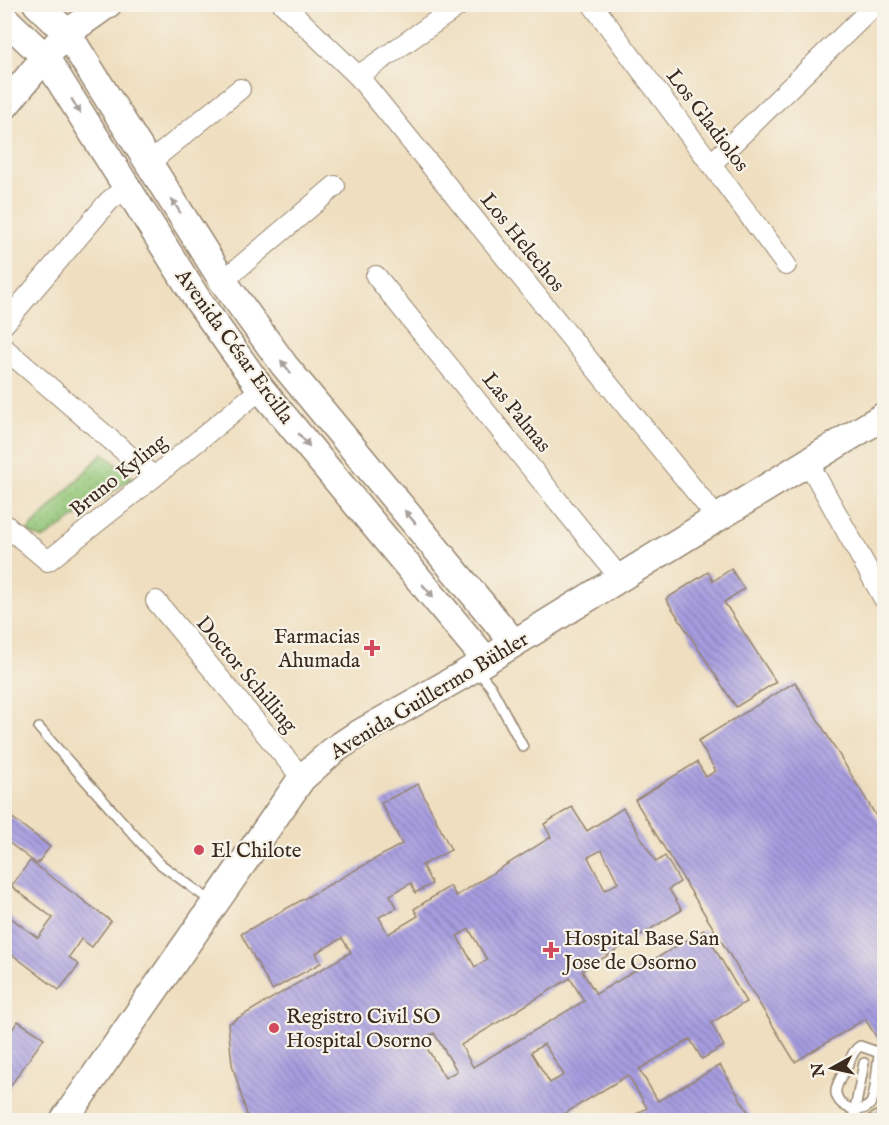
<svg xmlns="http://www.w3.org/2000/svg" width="889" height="1125" viewBox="0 0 889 1125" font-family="'IM FELL English',serif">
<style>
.grass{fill:url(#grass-dots);stroke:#66784a;stroke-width:1.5}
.building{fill:url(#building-back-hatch);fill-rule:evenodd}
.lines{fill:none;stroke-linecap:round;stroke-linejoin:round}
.lane-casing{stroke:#95846f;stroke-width:12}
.street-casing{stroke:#95846f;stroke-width:22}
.secondary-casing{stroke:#95846f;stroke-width:30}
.lane{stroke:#fff;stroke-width:9}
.street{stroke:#fff;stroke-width:20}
.secondary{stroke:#fff;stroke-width:27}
.oneway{fill:#a79f9a}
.poi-dot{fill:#d1495b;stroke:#f7f3e8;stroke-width:2}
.labels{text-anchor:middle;stroke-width:4.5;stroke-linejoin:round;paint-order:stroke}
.street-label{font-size:21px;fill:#3b2a1e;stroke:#f7f3e8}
.poi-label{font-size:21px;fill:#3b2a1e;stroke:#f7f3e8;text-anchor:start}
</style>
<defs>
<pattern id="grass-dots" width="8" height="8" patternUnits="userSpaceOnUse" patternTransform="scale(1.5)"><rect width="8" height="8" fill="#92c677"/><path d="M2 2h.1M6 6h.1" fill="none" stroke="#78a161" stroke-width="1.8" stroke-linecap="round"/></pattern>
<pattern id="building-back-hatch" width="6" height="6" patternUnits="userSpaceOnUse" patternTransform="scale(1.5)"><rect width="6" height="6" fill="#a69ce0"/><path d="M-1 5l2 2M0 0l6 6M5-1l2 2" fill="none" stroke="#887fb5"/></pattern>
</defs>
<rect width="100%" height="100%" fill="#f7f3e8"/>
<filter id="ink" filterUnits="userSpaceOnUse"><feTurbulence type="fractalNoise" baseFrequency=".0167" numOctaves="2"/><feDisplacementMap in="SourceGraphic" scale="12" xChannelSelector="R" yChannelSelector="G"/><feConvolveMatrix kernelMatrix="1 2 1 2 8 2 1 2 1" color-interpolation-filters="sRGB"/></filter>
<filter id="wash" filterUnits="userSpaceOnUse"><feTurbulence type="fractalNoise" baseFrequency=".008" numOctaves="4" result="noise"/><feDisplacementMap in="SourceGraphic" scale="24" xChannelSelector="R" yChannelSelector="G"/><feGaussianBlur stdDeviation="1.35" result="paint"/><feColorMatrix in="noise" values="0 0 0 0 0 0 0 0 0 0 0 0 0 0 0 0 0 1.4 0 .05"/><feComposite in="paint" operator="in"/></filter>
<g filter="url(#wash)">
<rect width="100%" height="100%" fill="#efdfc0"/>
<path class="grass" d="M103 453 133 478 43 539 27 532Z"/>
<g id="blocks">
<g class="building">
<path d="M731 569 744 589 724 602 776 682 736 707 666 599 708 572 713 581Z"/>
<path d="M795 682 884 829V1037L879 1041 865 1019 795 1062 635 800 697 762 706 777 716 771 698 741Z"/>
<path d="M418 784 451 850 422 865 432 884 415 893 411 883 390 895 397 908 379 917 388 934 418 916 414 909 450 886 456 896 551 837 544 824 572 807 587 831 623 808 656 862 665 856 680 882 669 889 682 910 582 971 596 994 704 930 746 1002 711 1023 724 1046 702 1059 690 1039 639 1069 658 1101 720 1065 753 1120H626L647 1108 628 1075 564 1114 568 1120H239L247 1115 232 1064 228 1024 351 952 342 938 316 953 321 963 272 990 241 934 402 844 381 803ZM602 850 618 883 605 890 588 857ZM469 929 487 960 475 967 457 936ZM570 978 584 1001 473 1067 461 1045ZM434 1033 457 1071 445 1078 422 1040ZM544 1044 564 1075 550 1083 531 1052Z"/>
<path d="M6 813 50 847 37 864 4 839Z"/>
<path d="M30 861 111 921 92 947 81 939 69 957 79 965 59 990 6 950 4 952V913L38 938 53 918 11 886Z"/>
<path d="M18 1021 44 1038 4 1095V1041Z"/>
<path d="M884 1106V1120H868L866 1117Z"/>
</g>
</g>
</g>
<g filter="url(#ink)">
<use href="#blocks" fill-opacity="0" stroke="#95846f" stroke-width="1.5"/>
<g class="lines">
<defs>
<g id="lane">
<path d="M477 670 491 687 523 747"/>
<path d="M39 728 159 863 212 902"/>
<path d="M860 1046 877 1052 879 1055C877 1068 876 1089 872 1101 864 1118 834 1107 836 1090 837 1082 844 1072 848 1065 851 1058 853 1050 860 1046Z"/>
<path d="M853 1120 864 1063"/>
</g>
<g id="street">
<path d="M283 4 358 76 717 518"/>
<path d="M592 4 786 265"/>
<path d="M358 76 461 4"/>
<path d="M149 163 240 89"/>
<path d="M711 164 876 4"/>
<path d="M376 276 620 578"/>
<path d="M223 281 335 186"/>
<path d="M4 324 109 201 127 187"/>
<path d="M4 348 154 477"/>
<path d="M808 462 884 599"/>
<path d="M4 524 48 561 154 477 261 389"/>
<path d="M156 601 302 778"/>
</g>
<g id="secondary">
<path d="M37 4 67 33 223 281 284 365 514 643"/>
<path d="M4 18 45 57 199 302 261 389 486 660"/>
<path d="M4 107 45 57 67 33 108 4"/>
<path d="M64 1120 302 778 334 750 355 736 461 676 808 462 884 416"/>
</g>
</defs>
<use href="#lane" class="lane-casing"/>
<use href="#street" class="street-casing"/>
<use href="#secondary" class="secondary-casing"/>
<use href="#lane" class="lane"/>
<use href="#street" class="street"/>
<use href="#secondary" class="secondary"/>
</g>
<defs><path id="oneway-solid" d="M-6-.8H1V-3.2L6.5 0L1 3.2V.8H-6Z" transform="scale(1.5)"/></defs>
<g class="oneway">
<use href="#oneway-solid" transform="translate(76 106) rotate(58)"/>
<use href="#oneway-solid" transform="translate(176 206) rotate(-122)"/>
<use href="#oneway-solid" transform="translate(286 367) rotate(-128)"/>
<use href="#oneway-solid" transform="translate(304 440) rotate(50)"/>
<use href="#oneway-solid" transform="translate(410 517) rotate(-130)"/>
<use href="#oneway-solid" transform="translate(428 591) rotate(50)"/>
</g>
</g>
<g class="poi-dot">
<path d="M369 639h6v6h6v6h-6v6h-6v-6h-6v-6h6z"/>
<circle cx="199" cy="850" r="6"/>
<path d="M548 941h6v6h6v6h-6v6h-6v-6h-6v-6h6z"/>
<circle cx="274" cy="1028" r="6"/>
</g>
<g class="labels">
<g class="street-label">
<text transform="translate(708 120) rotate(53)" y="7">Los Gladiolos</text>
<text transform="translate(523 242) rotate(51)" y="7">Los Helechos</text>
<text transform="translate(235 346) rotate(54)" y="7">Avenida César Ercilla</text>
<text transform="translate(517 412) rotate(51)" y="7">Las Palmas</text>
<text transform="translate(118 475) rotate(-39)" y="7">Bruno Kyling</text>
<text transform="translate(247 674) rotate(50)" y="7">Doctor Schilling</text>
<text transform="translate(429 695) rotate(-31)" y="7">Avenida Guillermo Bühler</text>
</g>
<g class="poi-label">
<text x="360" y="643" text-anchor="end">Farmacias<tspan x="360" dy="24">Ahumada</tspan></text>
<text x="211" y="857">El Chilote</text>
<text x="564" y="945">Hospital Base San<tspan x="564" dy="24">Jose de Osorno</tspan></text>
<text x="286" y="1023">Registro Civil SO<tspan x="286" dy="24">Hospital Osorno</tspan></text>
</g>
</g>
<rect width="889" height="1125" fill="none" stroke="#f7f3e8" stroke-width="24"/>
<g transform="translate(832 1068) rotate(262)" stroke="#f7f3e8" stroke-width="4.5" paint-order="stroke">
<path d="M0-4.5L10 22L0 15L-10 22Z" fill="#3b2a1e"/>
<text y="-9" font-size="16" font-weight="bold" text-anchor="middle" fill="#3b2a1e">N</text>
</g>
</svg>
